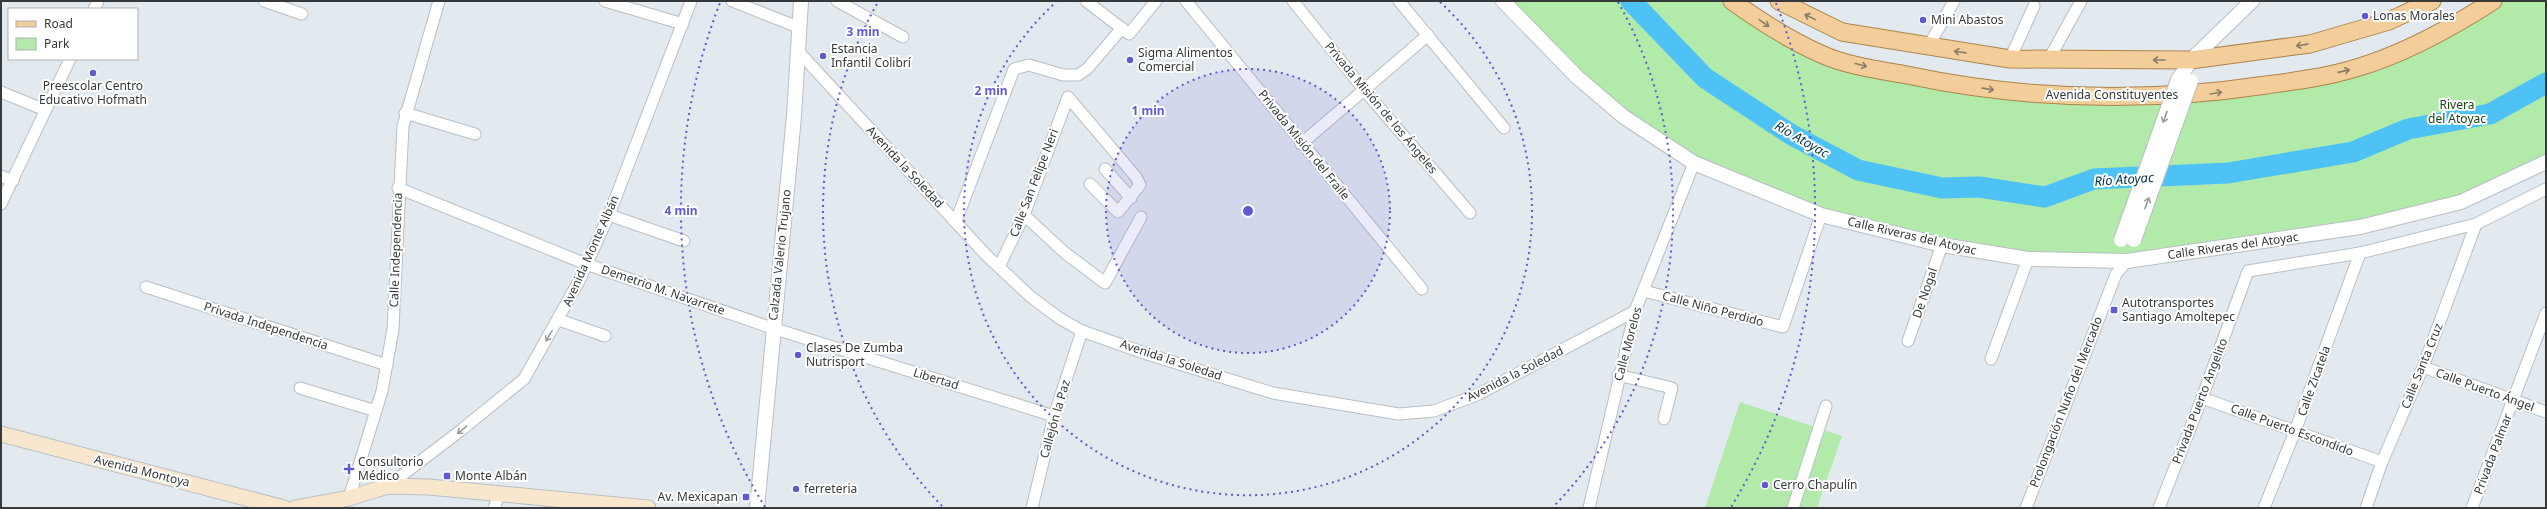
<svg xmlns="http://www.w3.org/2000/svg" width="2547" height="509" viewBox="0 0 2547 509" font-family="'Noto Sans',sans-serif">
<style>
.green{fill:#b2eaaa}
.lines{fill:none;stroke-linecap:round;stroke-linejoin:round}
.river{stroke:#4fc2f5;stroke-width:21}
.minor-casing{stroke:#b8bfc5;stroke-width:13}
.tertiary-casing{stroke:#b8bfc5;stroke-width:16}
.secondary-casing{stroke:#b8bfc5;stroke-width:17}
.primary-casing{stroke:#ac854d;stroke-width:19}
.minor{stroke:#fff;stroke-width:11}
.tertiary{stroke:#fff;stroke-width:14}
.secondary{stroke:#f9e7cd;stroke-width:15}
.primary{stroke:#f3ce9a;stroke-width:17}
.tertiary-bridge-casing{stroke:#b8bfc5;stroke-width:16;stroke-linecap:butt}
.tertiary-bridge{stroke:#fff;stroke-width:14}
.oneway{stroke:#8b7c66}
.oneway2{stroke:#9a9c9d}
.ring{fill:none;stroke:#605ad2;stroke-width:2;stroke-dasharray:2 4}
.poi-dot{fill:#605ad2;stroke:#fff;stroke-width:1.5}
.labels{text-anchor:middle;stroke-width:4;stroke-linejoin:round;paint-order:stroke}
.poi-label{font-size:12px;fill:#36393b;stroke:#fff;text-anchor:start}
.street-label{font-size:12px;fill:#36393b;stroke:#fff}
.park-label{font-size:12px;fill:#184512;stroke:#fff}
.water-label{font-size:13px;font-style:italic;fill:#003246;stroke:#fff}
.centre{fill:#605ad2;stroke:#fff;stroke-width:2}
.ring-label{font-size:12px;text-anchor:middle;font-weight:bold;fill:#605ad2;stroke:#fff;stroke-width:4;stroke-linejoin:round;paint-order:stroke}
</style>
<rect width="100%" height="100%" fill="#e2e9ef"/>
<g class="green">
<path d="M1506 1H1735L1823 55 2018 94H2207L2357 68 2493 1H2546V162L2461 202 2360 227 2127 261 2028 259 1821 215 1694 163 1577 77Z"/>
<path d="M1740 402 1842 436 1817 508H1705Z"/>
</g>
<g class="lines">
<path class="river" d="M1631 1 1705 78 1792 135 1858 170 1942 188 1979 187 2045 197 2094 179 2228 173 2353 152 2408 129 2490 114 2546 83"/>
<defs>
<g id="minor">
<path d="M264 1 302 14"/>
<path d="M605 1 683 24"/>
<path d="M732 1 798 27"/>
<path d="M837 1 903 37"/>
<path d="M1086 1 1129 34 1156 1"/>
<path d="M1186 1 1422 289"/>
<path d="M1293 1 1365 91 1470 213"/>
<path d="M1399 1 1504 128"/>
<path d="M94 9 98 1"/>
<path d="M1928 47 1954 1"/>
<path d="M797 50 986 255 1031 297 1059 318 1082 331 1147 354 1273 393 1399 414 1434 411 1479 394 1635 311"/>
<path d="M2010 59 2034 6"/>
<path d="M2049 59 2081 1"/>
<path d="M1 92 45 110"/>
<path d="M405 113 475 134"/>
<path d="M1301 144 1428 35"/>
<path d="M1105 169 1131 198"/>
<path d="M1 176 13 181"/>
<path d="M398 188 586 264 772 328 1054 416"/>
<path d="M1 204 70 59"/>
<path d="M609 215 684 241"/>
<path d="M1024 215 1064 252 1105 283 1141 217"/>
<path d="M956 221 1014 69 1029 65 1063 75H1078L1087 69 1122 28"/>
<path d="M999 267 1024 215 1068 97 1136 177 1140 185 1118 212 1090 184"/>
<path d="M146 287 387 365"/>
<path d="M1644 291 1783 327 1821 215"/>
<path d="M559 320 605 336"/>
<path d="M1908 341 1942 245"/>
<path d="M1991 359 2028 259"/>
<path d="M2423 367 2546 412"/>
<path d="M1618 375 1672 388 1664 419"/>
<path d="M300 388 376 411"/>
<path d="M2202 398 2382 462"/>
<path d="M388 486 460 431 524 379 579 281 609 215 691 1"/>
<path d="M349 498 382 391 393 329 403 126 439 1"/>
<path d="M494 508 499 494"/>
<path d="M1032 508 1054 416 1082 331"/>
<path d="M1589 508 1635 311 1694 163"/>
<path d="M1793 508 1826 406"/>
<path d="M2026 508 2116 274 2127 261"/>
<path d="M2159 508 2202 398 2248 271 2360 253 2476 224 2546 189"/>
<path d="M2264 508 2295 431 2360 253"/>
<path d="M2366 508 2382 462 2423 367 2476 224"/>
<path d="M2472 508 2546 313"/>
</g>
<g id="tertiary">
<path d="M1503 1 1577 77 1624 117 1694 163 1821 215 1942 245 2028 259 2127 261 2360 227 2461 202 2546 162"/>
<path d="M2178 80 2191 60 2252 1"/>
<path d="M757 508 794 116 801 1"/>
</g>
<g id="secondary">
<path d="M1 434 284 508"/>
<path d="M295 508 349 498 388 486 429 487 648 508"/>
</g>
<g id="primary">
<path d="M1732 1C1760 21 1789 40 1821 54 1847 66 1879 70 1907 75 2025 100 2146 103 2266 85 2296 81 2327 77 2356 68 2404 54 2451 28 2493 1"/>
<path d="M1779 1 1842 32 2010 59 2191 60 2310 44 2389 21 2432 1"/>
</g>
</defs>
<use href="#minor" class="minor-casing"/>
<use href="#tertiary" class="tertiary-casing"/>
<use href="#secondary" class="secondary-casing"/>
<use href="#primary" class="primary-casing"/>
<use href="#minor" class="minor"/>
<use href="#tertiary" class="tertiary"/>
<use href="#secondary" class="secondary"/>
<use href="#primary" class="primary"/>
<defs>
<g id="tertiary-bridge">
<path d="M2121 240 2178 80"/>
<path d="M2134 240 2191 81"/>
</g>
</defs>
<use href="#tertiary-bridge" class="tertiary-bridge-casing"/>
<use href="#tertiary-bridge" class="tertiary-bridge"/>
</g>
<defs><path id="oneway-shaft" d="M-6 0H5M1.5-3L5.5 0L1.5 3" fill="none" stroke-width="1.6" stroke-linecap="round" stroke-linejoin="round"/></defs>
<g class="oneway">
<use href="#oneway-shaft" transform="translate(1810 17) rotate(-154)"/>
<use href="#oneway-shaft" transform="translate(1764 23) rotate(35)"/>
<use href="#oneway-shaft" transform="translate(2302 45) rotate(172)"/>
<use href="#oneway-shaft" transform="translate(1960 52) rotate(-172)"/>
<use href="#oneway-shaft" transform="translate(2159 60) rotate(-180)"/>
<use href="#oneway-shaft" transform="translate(1861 65) rotate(15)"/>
<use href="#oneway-shaft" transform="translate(2344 71) rotate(-13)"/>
<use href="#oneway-shaft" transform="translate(1988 89) rotate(8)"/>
<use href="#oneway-shaft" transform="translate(2216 93) rotate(-9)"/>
</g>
<g class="oneway2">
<use href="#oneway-shaft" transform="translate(2165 117) rotate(110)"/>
<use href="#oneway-shaft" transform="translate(2147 203) rotate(-70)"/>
<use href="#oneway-shaft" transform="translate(549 336) rotate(121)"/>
<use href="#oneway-shaft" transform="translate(462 430) rotate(141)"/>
</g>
<circle cx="1248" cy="211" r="142" fill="#605ad2" fill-opacity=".12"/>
<g class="ring">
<circle cx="1248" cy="211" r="142"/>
<path d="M1440 2A284 284 0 1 1 1056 2"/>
<path d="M942 506A425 425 0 0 1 878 2M1618 2A425 425 0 0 1 1554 506"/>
<path d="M765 507A567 567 0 0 1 720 3M1776 3A567 567 0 0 1 1731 507"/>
</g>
<g class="poi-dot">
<circle cx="2365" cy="16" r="4"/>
<circle cx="1923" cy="20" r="4"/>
<circle cx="823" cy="56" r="4"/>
<circle cx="1130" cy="60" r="4"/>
<circle cx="93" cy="73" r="4"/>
<rect x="2110" y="306" width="8" height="8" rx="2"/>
<circle cx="798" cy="355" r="4"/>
<path d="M347 463h4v4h4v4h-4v4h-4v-4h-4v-4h4z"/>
<rect x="443" y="472" width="8" height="8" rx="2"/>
<circle cx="1765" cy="485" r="4"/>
<circle cx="796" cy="489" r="4"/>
<rect x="742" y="493" width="8" height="8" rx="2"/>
</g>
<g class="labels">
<g class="poi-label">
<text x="2373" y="20">Lonas Morales</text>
<text x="1931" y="24">Mini Abastos</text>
<text x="831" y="53">Estancia<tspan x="831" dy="14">Infantil Colibrí</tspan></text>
<text x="1138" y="57">Sigma Alimentos<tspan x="1138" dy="14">Comercial</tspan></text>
<text x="93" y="90" text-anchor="middle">Preescolar Centro<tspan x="93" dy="14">Educativo Hofmath</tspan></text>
<text x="2122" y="307">Autotransportes<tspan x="2122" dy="14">Santiago Amoltepec</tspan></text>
<text x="806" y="352">Clases De Zumba<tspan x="806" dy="14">Nutrisport</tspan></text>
<text x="358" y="466">Consultorio<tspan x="358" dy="14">Médico</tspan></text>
<text x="455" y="480">Monte Albán</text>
<text x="1773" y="489">Cerro Chapulín</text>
<text x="804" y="493">ferreteria</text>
<text x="738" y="501" text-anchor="end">Av. Mexicapan</text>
</g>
<g class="street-label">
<text x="2112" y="99">Avenida Constituyentes</text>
<text transform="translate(1381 108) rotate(50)" y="4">Privada Misión de los Ángeles</text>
<text transform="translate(1304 145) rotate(51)" y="4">Privada Misión del Fraile</text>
<text transform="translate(905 167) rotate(47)" y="4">Avenida la Soledad</text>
<text transform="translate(1034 183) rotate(-69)" y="4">Calle San Felipe Neri</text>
<text transform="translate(1912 236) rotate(13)" y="4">Calle Riveras del Atoyac</text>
<text transform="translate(2233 246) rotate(-8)" y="4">Calle Riveras del Atoyac</text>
<text transform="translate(396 250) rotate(-88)" y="4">Calle Independencia</text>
<text transform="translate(591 251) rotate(-66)" y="4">Avenida Monte Albán</text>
<text transform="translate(780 255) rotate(-84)" y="4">Calzada Valerio Trujano</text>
<text transform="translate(663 290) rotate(19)" y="4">Demetrio M. Navarrete</text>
<text transform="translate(1925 293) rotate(-71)" y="4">De Nogal</text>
<text transform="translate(1713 309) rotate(15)" y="4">Calle Niño Perdido</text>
<text transform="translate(266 326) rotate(18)" y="4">Privada Independencia</text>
<text transform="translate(1628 344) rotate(-75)" y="4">Calle Morelos</text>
<text transform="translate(1171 360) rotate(18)" y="4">Avenida la Soledad</text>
<text transform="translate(2422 366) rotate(-68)" y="4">Calle Santa Cruz</text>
<text transform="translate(1515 374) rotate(-27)" y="4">Avenida la Soledad</text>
<text transform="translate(936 379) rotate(17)" y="4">Libertad</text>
<text transform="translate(2314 381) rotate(-70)" y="4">Calle Zicatela</text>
<text transform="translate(2485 390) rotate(20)" y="4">Calle Puerto Ángel</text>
<text transform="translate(2200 401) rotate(-69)" y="4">Privada Puerto Angelito</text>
<text transform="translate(2066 402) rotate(-69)" y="4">Prolongación Nuño del Mercado</text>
<text transform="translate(1055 419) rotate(-74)" y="4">Callejón la Paz</text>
<text transform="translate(2292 430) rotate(20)" y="4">Calle Puerto Escondido</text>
<text transform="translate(2493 454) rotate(-69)" y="4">Privada Palmar</text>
<text transform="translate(142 471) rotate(14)" y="4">Avenida Montoya</text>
</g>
<g class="park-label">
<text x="2457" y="109">Rivera<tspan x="2457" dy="14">del Atoyac</tspan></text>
</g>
<g class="water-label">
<text transform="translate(1802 139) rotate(30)" y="5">Río Atoyac</text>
<text transform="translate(2124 179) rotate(-4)" y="5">Río Atoyac</text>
</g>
</g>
<circle cx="1248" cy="211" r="6" class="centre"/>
<g class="ring-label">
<text x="863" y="36">3 min</text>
<text x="991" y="95">2 min</text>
<text x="1148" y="115">1 min</text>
<text x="681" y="215">4 min</text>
</g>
<rect width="2547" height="509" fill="none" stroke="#36393b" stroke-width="4"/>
<rect x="8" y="8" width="130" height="52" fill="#ffffff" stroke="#afb0b1"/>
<rect x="16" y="21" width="20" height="6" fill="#f3ce9a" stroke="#afb0b1"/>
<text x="44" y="28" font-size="12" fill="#36393b">Road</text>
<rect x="16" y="38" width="20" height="12" fill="#b2eaaa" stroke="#afb0b1"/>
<text x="44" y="48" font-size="12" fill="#36393b">Park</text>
</svg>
